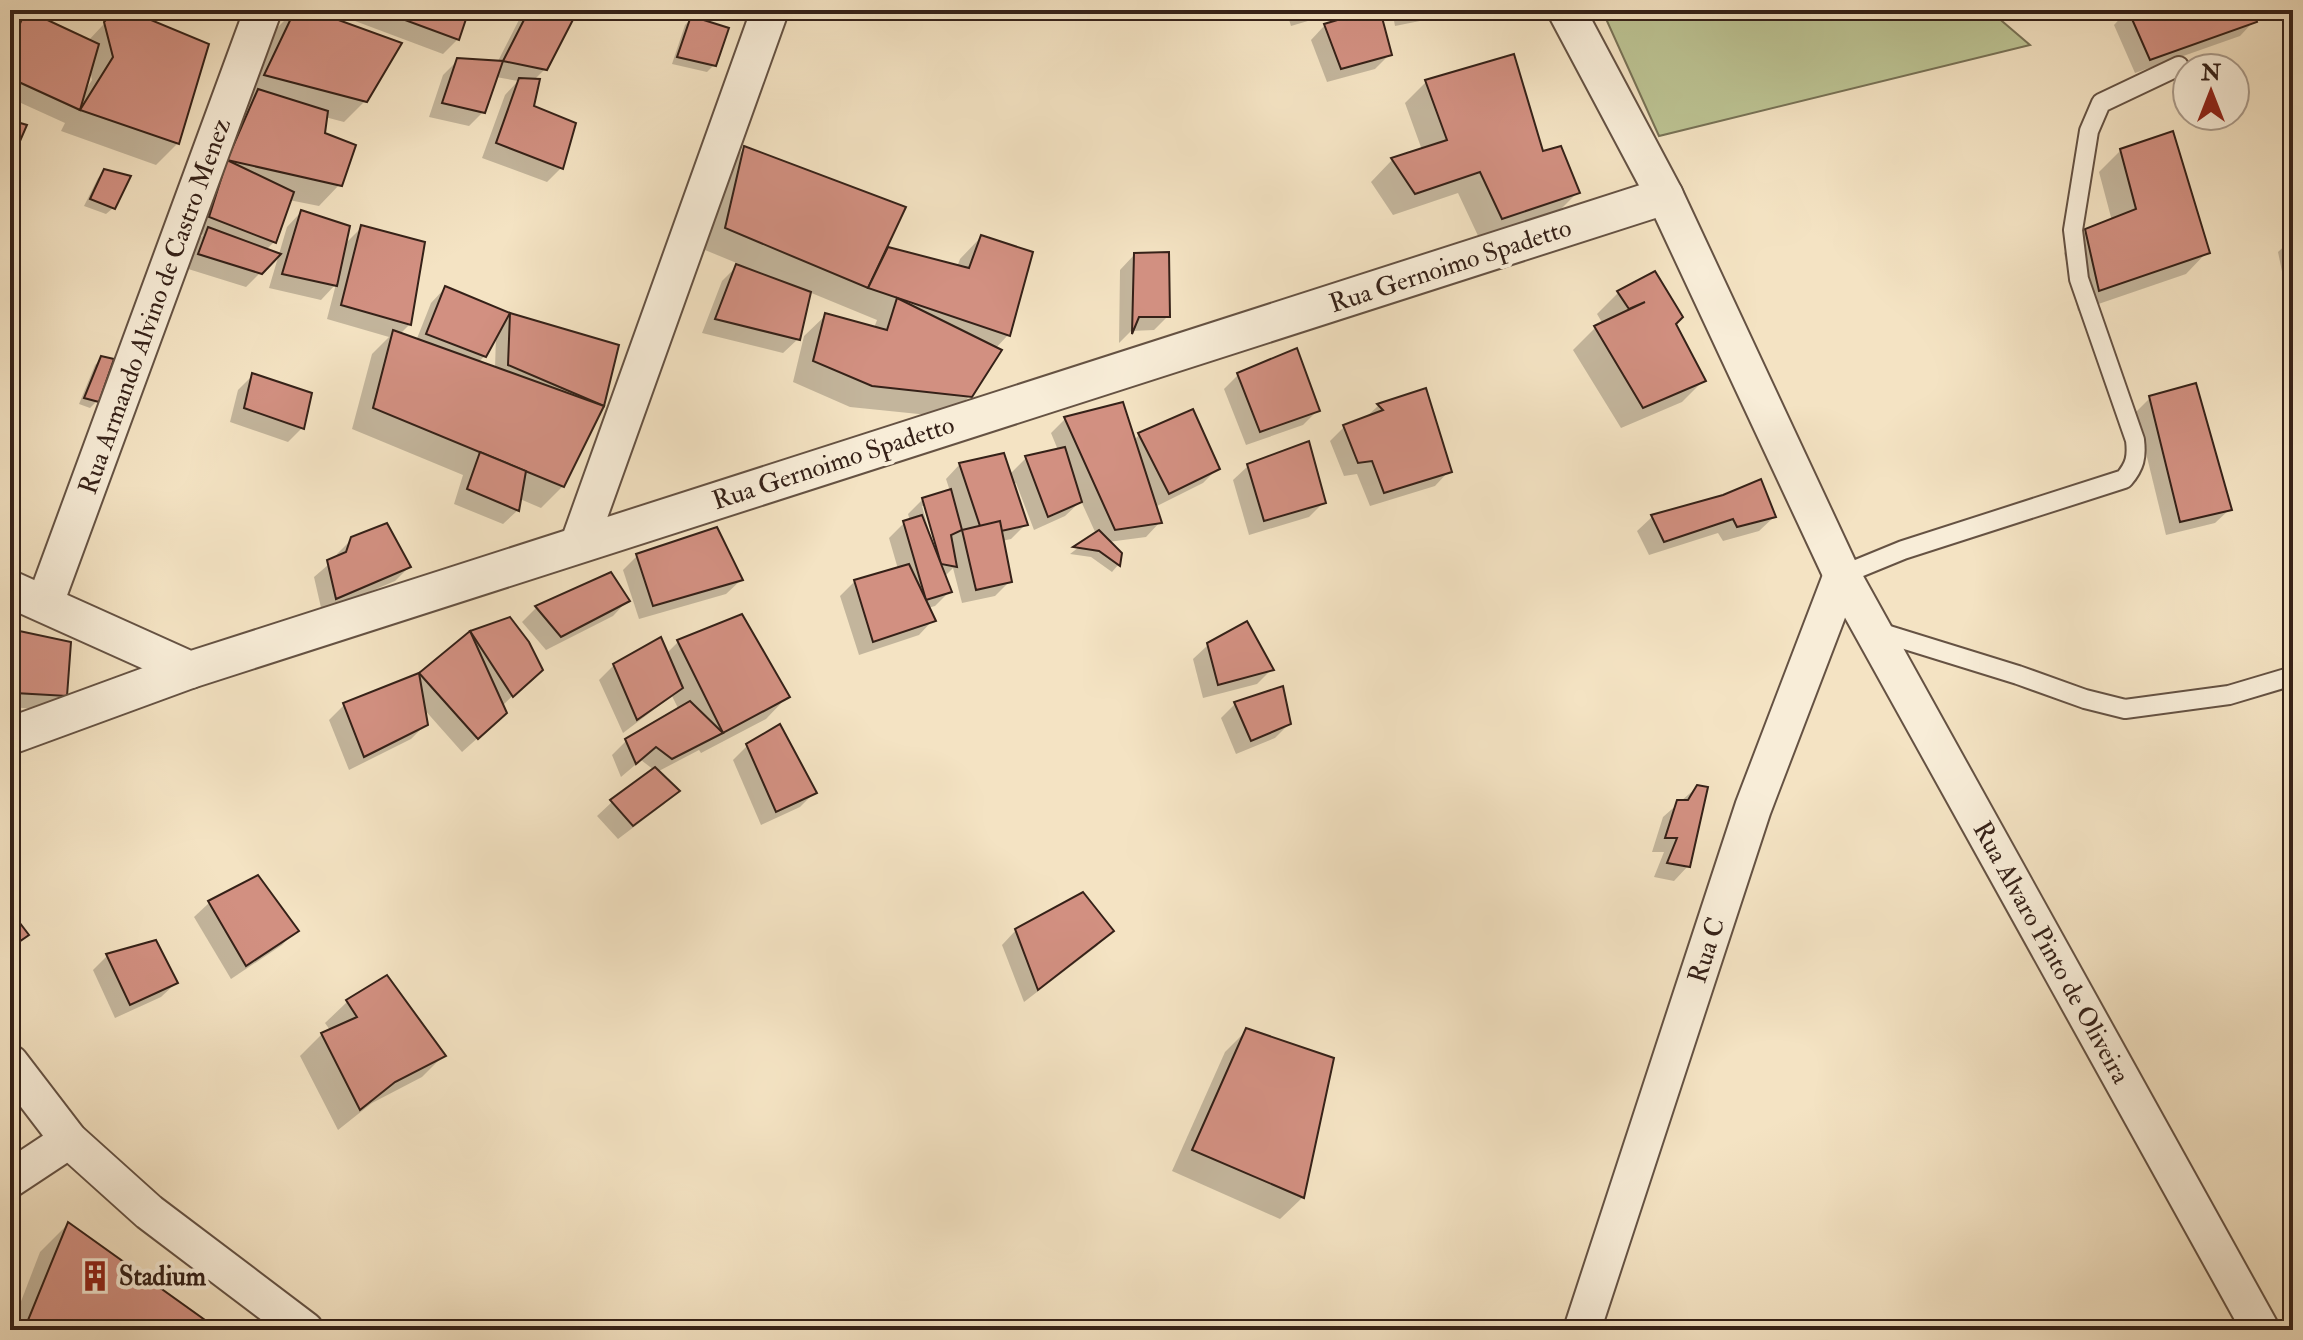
<svg xmlns="http://www.w3.org/2000/svg" width="2303" height="1340" viewBox="0 0 2303 1340" font-family="'IM FELL Double Pica',serif">
<style>
.green{fill:#bcc393;stroke:#787256;stroke-width:2}
.shadow{fill:#0003;fill-rule:evenodd}
.building{fill:#d29081;stroke:#352118;stroke-width:2}
.lines{fill:none;stroke-linecap:round;stroke-linejoin:round}
.lane-casing{stroke:#655243;stroke-width:22}
.street-casing{stroke:#655243;stroke-width:40}
.lane{stroke:#f8edd8;stroke-width:18}
.street{stroke:#f8edd8;stroke-width:36}
.labels{text-anchor:middle;stroke-width:8;stroke-linejoin:round;paint-order:stroke}
.street-label{font-size:26px;fill:#352118;stroke:#f8edd8}
.poi-label{font-size:26px;font-weight:bold;fill:#352118;stroke:#f8edd8;text-anchor:start}
</style>
<rect width="100%" height="100%" fill="#f4e3c3"/>
<filter id="stains"><feTurbulence type="fractalNoise" baseFrequency=".0025" numOctaves="4"/><feColorMatrix values="0 0 0 0 .2 0 0 0 0 .09 0 0 0 0 .02 0 0 0 .5 -.17"/></filter>
<radialGradient id="worn" r=".72"><stop offset=".6" stop-color="#630" stop-opacity="0"/><stop offset="1" stop-color="#630" stop-opacity=".3"/></radialGradient>
<path class="green" d="M1602 10H1989L2030 45 1659 136Z"/>
<g class="shadow">
<path d="M10 10H23L88 41 117 10H121L178 143 156 165 61 131 65 123 10 98ZM90 69 92 80 84 93Z"/>
<path d="M295 10H305L366 100 344 122 325 117 323 135 340 184 319 206 289 200 274 242 265 251 278 255 246 287 185 268 194 244 203 235 196 232 237 113 252 98 244 96 276 29Z"/>
<path d="M360 10H467L458 39 443 54 355 21Z"/>
<path d="M524 10H576L545 69 533 81 531 108 561 168 547 182 482 158 505 95 518 81 496 77 483 112 469 126 429 117 443 75 458 60 497 63Z"/>
<path d="M1286 10H1345L1291 26Z"/>
<path d="M1392 10H1463L1460 13 1395 26Z"/>
<path d="M2128 10H2251L2254 21 2240 36 2135 73 2114 25Z"/>
<path d="M692 18 714 65 707 72 672 64 685 25Z"/>
<path d="M1325 25 1390 54 1375 69 1327 82 1311 40Z"/>
<path d="M1426 82 1542 153 1578 192 1556 214 1480 240 1458 193 1393 215 1371 182 1392 160 1422 150 1405 103Z"/>
<path d="M745 148 885 248 957 267 960 259 981 237 1008 335 995 349 971 395 948 417 850 407 793 382 804 336 826 315 874 328 877 320 809 292 798 339 783 353 702 333 722 281 739 264 705 250 723 170Z"/>
<path d="M2121 150 2207 252 2186 274 2078 311 2064 253 2086 231 2112 221 2099 172Z"/>
<path d="M105 171 113 208 106 214 84 206 98 178Z"/>
<path d="M301 212 344 245 362 227 410 324 399 335 416 341 431 303 445 288 509 315 617 346 602 406 563 486 541 508 520 499 518 510 503 524 454 504 463 475 352 429 372 354 389 337 327 319 336 284 321 300 269 288 287 227ZM496 335 495 369 477 363 485 356Z"/>
<path d="M2293 238V325L2278 252Z"/>
<path d="M1134 255 1168 316 1154 330 1131 331 1119 343 1120 270Z"/>
<path d="M1654 274 1674 324 1704 380 1682 402 1621 428 1573 350 1595 328 1603 324 1597 314 1618 293Z"/>
<path d="M102 358 97 401 90 408 79 404 95 365Z"/>
<path d="M1239 374 1317 411 1303 425 1246 445 1224 389Z"/>
<path d="M252 376 302 428 288 442 230 422 238 390Z"/>
<path d="M1425 390 1449 471 1435 486 1370 506 1357 474 1344 476 1330 441 1344 427 1364 419 1378 406Z"/>
<path d="M2150 398 2230 509 2215 523 2166 535 2136 412Z"/>
<path d="M1065 419 1133 441 1139 435 1218 468 1203 483 1155 507 1160 522 1146 537 1108 542 1120 553 1118 565 1112 572 1091 557 1070 554 1096 534 1081 501 1065 516 1034 530 1016 483 1012 484 1026 524 1011 539 1002 541 1010 581 995 596 962 603 953 568 944 577 949 592 935 606 928 608 933 620 919 635 859 655 840 596 855 581 898 569 889 538 904 523 910 521 908 514 923 499 950 491 946 479 960 464 1009 475 1026 458 1058 450 1051 433ZM922 506H926L941 558 937 559Z"/>
<path d="M1248 466 1324 502 1309 517 1249 535 1233 480Z"/>
<path d="M1723 497 1774 517 1759 531 1723 541 1718 533 1649 555 1637 531 1652 517Z"/>
<path d="M352 539 409 567 395 581 322 612 314 577 335 559 337 554Z"/>
<path d="M637 556 741 580 726 594 639 619 623 570Z"/>
<path d="M610 575 627 601 613 616 546 650 522 622 536 608Z"/>
<path d="M741 617 787 697 766 719 701 753 699 750 657 772 677 791 663 805 618 839 597 816 612 802 654 770 641 760 621 777 612 755 626 741 679 710 672 696 623 733 599 680 614 665 666 654 678 642Z"/>
<path d="M510 620 540 669 502 706 490 727 462 752 423 708 426 724 411 739 349 770 329 720 344 705 420 675 471 633Z"/>
<path d="M10 631 65 695 50 710 10 707Z"/>
<path d="M1208 645 1271 670 1257 684 1203 698 1193 659Z"/>
<path d="M1235 704 1289 724 1275 738 1236 754 1221 718Z"/>
<path d="M747 746 814 793 800 807 761 825 733 760Z"/>
<path d="M1697 787 1688 866 1674 881 1654 877 1664 852H1652L1663 817Z"/>
<path d="M258 878 296 930 282 945 231 979 194 917 209 903Z"/>
<path d="M1016 930 1111 931 1097 946 1024 1002 1002 945Z"/>
<path d="M107 956 176 983 161 997 115 1018 93 970Z"/>
<path d="M387 978 444 1055 422 1077 372 1103 338 1130 300 1056 322 1034 330 1030 325 1023 347 1002Z"/>
<path d="M1247 1030 1332 1060 1302 1198 1280 1219 1172 1171 1225 1052Z"/>
<path d="M68 1224 216 1330H10L40 1252Z"/>
</g>
<g class="building">
<path d="M10 10H26L10 46Z"/>
<path d="M26 10 99 44 80 110 10 78V46Z"/>
<path d="M115 10H127L209 44 179 144 80 110 113 57 104 22Z"/>
<path d="M295 10H311L402 43 367 102 264 75Z"/>
<path d="M378 10H469L459 40Z"/>
<path d="M529 10H578L547 70 503 61Z"/>
<path d="M1371 10H1380L1392 55 1341 69 1324 24Z"/>
<path d="M2128 10H2253L2257 22 2150 60Z"/>
<path d="M691 16 729 28 716 66 677 57Z"/>
<path d="M1514 54 1543 151 1561 146 1580 193 1502 219 1480 172 1415 194 1391 158 1447 140 1425 80Z"/>
<path d="M457 58 503 61 485 113 442 103Z"/>
<path d="M519 78 540 79 534 106 576 123 563 169 496 143Z"/>
<path d="M258 89 328 111 325 133 356 145 342 186 227 160Z"/>
<path d="M10 120 27 125 10 164Z"/>
<path d="M2173 131 2210 253 2099 291 2085 229 2136 209 2120 149Z"/>
<path d="M744 146 906 207 868 288 725 228Z"/>
<path d="M227 160 294 192 276 243 209 217Z"/>
<path d="M104 169 131 176 115 209 90 199Z"/>
<path d="M301 210 350 226 337 286 282 274Z"/>
<path d="M361 225 425 242 411 325 341 305Z"/>
<path d="M208 227 281 254 262 274 198 254Z"/>
<path d="M981 235 1033 252 1010 336 868 288 888 247 969 268Z"/>
<path d="M1169 252 1170 317H1139L1132 334 1134 253Z"/>
<path d="M736 264 811 292 800 340 715 319Z"/>
<path d="M1655 271 1683 317 1676 324 1706 381 1643 408 1594 326 1645 302 1629 309 1617 291Z"/>
<path d="M445 286 510 313 486 357 426 334Z"/>
<path d="M897 298 1002 350 972 397 872 386 813 361 825 313 887 330Z"/>
<path d="M510 313 619 345 604 406 508 365Z"/>
<path d="M393 330 604 406 564 487 373 408Z"/>
<path d="M1297 348 1320 411 1260 432 1237 373Z"/>
<path d="M101 356 114 359 99 402 84 398Z"/>
<path d="M252 373 312 393 304 429 244 408Z"/>
<path d="M2196 383 2232 510 2180 522 2149 396Z"/>
<path d="M1426 388 1452 472 1384 493 1372 461 1358 463 1343 425 1383 410 1377 404Z"/>
<path d="M1123 402 1162 523 1115 530 1064 417Z"/>
<path d="M1193 409 1220 469 1169 494 1138 433Z"/>
<path d="M1309 441 1326 503 1264 521 1247 464Z"/>
<path d="M1065 447 1082 502 1048 517 1025 456Z"/>
<path d="M480 452 526 471 519 511 467 489Z"/>
<path d="M1004 453 1028 525 983 535 959 463Z"/>
<path d="M1761 479 1776 517 1737 527 1733 519 1664 542 1651 515 1723 495Z"/>
<path d="M951 489 962 530 951 535 957 567 941 564 922 498Z"/>
<path d="M922 515 952 592 926 600 903 521Z"/>
<path d="M1000 521 1012 582 976 590 962 530Z"/>
<path d="M387 523 411 567 336 599 327 560 346 552 351 537Z"/>
<path d="M717 527 743 580 653 606 636 554Z"/>
<path d="M1099 530 1122 553 1120 566 1099 551 1073 547Z"/>
<path d="M909 564 936 621 873 642 854 580Z"/>
<path d="M611 572 630 601 561 637 535 606Z"/>
<path d="M742 614 790 697 723 733 677 640Z"/>
<path d="M510 617 529 642 543 670 513 697 470 631Z"/>
<path d="M1247 621 1274 670 1218 685 1207 643Z"/>
<path d="M10 629 71 642 67 696 15 693 13 672 10 671Z"/>
<path d="M470 631 507 713 478 739 419 673Z"/>
<path d="M661 637 683 688 637 720 613 664Z"/>
<path d="M419 673 428 725 364 757 343 703Z"/>
<path d="M1283 686 1291 724 1251 741 1234 702Z"/>
<path d="M690 701 723 733 672 759 656 747 636 764 625 739Z"/>
<path d="M780 724 817 793 776 812 746 744Z"/>
<path d="M655 767 680 791 633 826 610 800Z"/>
<path d="M1697 785 1708 787 1690 867 1667 863 1677 838H1665L1677 800H1688Z"/>
<path d="M258 875 299 931 246 966 208 901Z"/>
<path d="M1083 892 1114 931 1038 990 1015 929Z"/>
<path d="M10 910 29 935 10 948Z"/>
<path d="M156 940 178 983 130 1005 106 954Z"/>
<path d="M387 975 446 1056 395 1082 360 1110 321 1033 357 1017 346 1000Z"/>
<path d="M1246 1028 1334 1058 1304 1198 1192 1150Z"/>
<path d="M68 1222 219 1330H24Z"/>
</g>
<g class="lines">
<defs>
<g id="lane">
<path d="M1842 575 1903 550 2124 479C2135 466 2137 457 2135 440L2079 279 2073 230 2089 131 2101 103 2179 66"/>
<path d="M1876 631 2018 675 2085 699 2125 709 2229 695 2293 676"/>
</g>
<g id="street">
<path d="M1566 10 1665 196 1842 575 2261 1330"/>
<path d="M579 543 770 10"/>
<path d="M10 589 190 670 1665 196"/>
<path d="M45 603 263 10"/>
<path d="M10 736 190 670"/>
<path d="M10 1063 69 1140 149 1212 305 1330"/>
<path d="M10 1179 69 1140"/>
<path d="M1582 1330 1753 808 1842 575"/>
</g>
</defs>
<use href="#lane" class="lane-casing"/>
<use href="#street" class="street-casing"/>
<use href="#lane" class="lane"/>
<use href="#street" class="street"/>
</g>
<defs>
<symbol id="building-bare" viewBox="-9 -9 18 18"><path d="M-4-6H4V6H1V3H-1V6H-4ZM-2.5-4.3h1.7v1.8h-1.7ZM.8-4.3h1.7v1.8H.8ZM-2.5-1h1.7V.8h-1.7ZM.8-1h1.7V.8H.8Z" fill="#8f2418" stroke="#f8edd8" stroke-width="2.5" paint-order="stroke"/></symbol>
</defs>
<g fill-rule="evenodd">
<use href="#building-bare" x="73" y="1254" width="44" height="44"/>
</g>
<g class="labels">
<g class="street-label">
<text transform="translate(1450 265) rotate(-18)" y="9">Rua Gernoimo Spadetto</text>
<text transform="translate(154 306) rotate(-70)" y="9">Rua Armando Alvino de Castro Menez</text>
<text transform="translate(833 462) rotate(-18)" y="9">Rua Gernoimo Spadetto</text>
<text transform="translate(1706 950) rotate(-72)" y="9">Rua C</text>
<text transform="translate(2052 952) rotate(61)" y="9">Rua Alvaro Pinto de Oliveira</text>
</g>
<g class="poi-label">
<text x="119" y="1285">Stadium</text>
</g>
</g>
<rect width="2303" height="1340" fill="none" stroke="#f4e3c3" stroke-width="40"/>
<rect x="12" y="12" width="2279" height="1316" fill="none" stroke="#352118" stroke-width="4"/>
<rect x="20" y="20" width="2263" height="1300" fill="none" stroke="#352118" stroke-width="2"/>
<g transform="translate(2211 92)"><circle r="38" fill="#f8edd8" stroke="#aa9b8b" stroke-width="2"/>
<path d="M0-6L14 30L0 20L-14 30Z" fill="#8f2418"/>
<text y="-12" font-size="22" font-weight="bold" text-anchor="middle" fill="#352118">N</text>
</g>
<rect width="100%" height="100%" filter="url(#stains)"/>
<rect width="100%" height="100%" fill="url(#worn)"/>
</svg>
